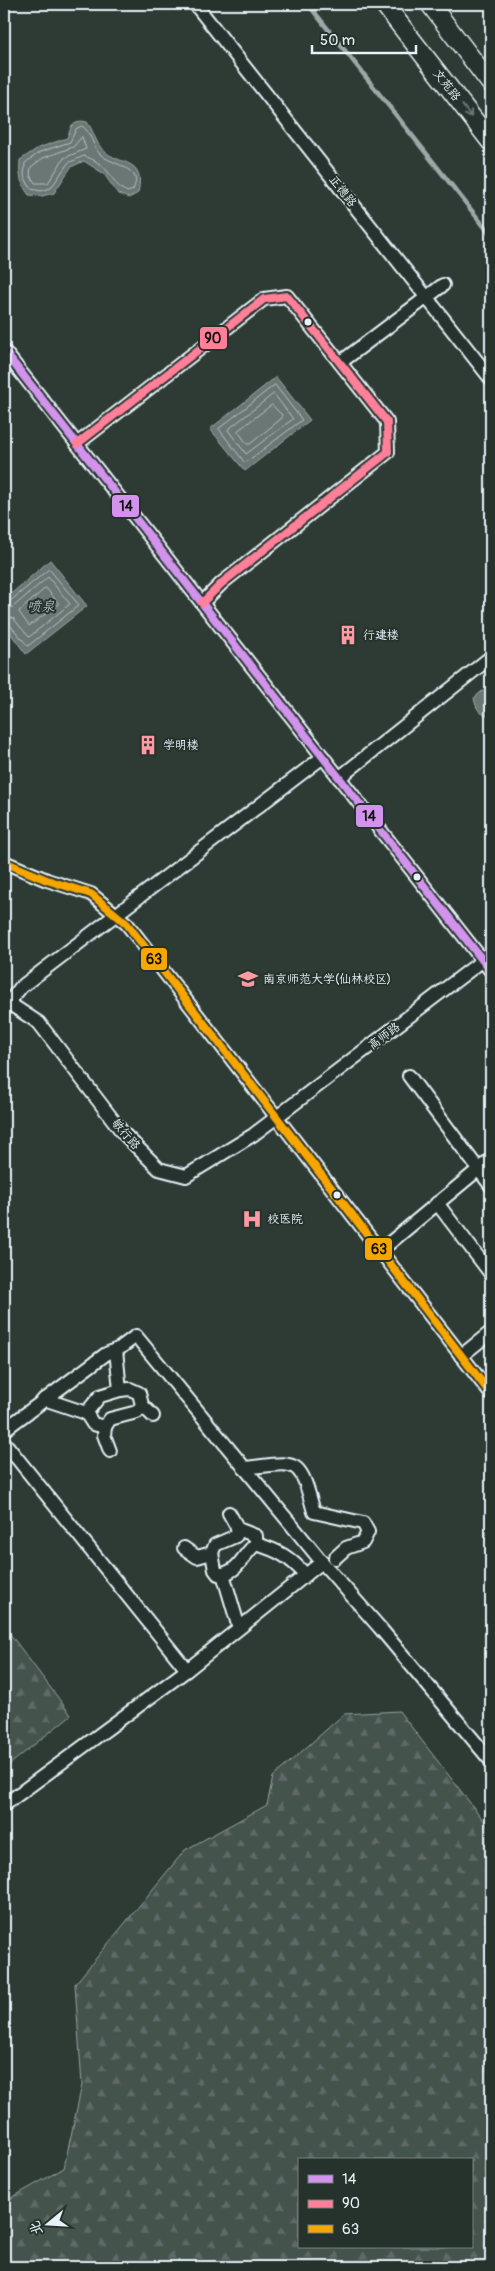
<svg xmlns="http://www.w3.org/2000/svg" width="495" height="2271" viewBox="0 0 495 2271" font-family="Pangolin,'LXGW WenKai TC',sans-serif">
<style>
.forest{fill:url(#forest-firs);stroke:#96a2a3;fill-rule:evenodd}
.water{fill:#6b7775;stroke:#9da8a9}
.lines{fill:none;stroke-linecap:round;stroke-linejoin:round}
.shore{stroke:#b6c0c4;stroke-width:1}
.stream{stroke:#9da8a9;stroke-width:4.5}
.street-casing{stroke:#e8f1f8;stroke-width:16}
.secondary-casing{stroke:#e8f1f8;stroke-width:21}
.street{stroke:#26332d;stroke-width:12}
.secondary{stroke:#26332d;stroke-width:18}
.bus-1-casing{stroke:#26332d;stroke-width:11}
.bus-2-casing{stroke:#26332d;stroke-width:11}
.bus-3-casing{stroke:#26332d;stroke-width:11}
.bus-1{stroke:#d193ec;stroke-width:8}
.bus-2{stroke:#ff8098;stroke-width:8}
.bus-3{stroke:#f7a600;stroke-width:8}
.oneway{stroke:#6a7674}
.bus-dot{fill:#e8f1f8;stroke:#26332d;stroke-width:2}
.labels{text-anchor:middle;stroke-width:4;stroke-linejoin:round;paint-order:stroke}
.street-label{font-size:12px;fill:#e8f1f8;stroke:#26332d}
.poi-label{font-size:12px;fill:#e8f1f8;stroke:#26332d;text-anchor:start}
.water-label{font-size:14px;font-style:italic;fill:#b0babd;stroke:#26332d}
.line-badge{stroke:#26332d;stroke-width:2}
.pale-badge-label{font-size:14px;text-anchor:middle;font-weight:bold;fill:#111}
</style>
<defs>
<pattern id="forest-firs" width="22" height="20" patternUnits="userSpaceOnUse" patternTransform="scale(1.25)"><rect width="22" height="20" fill="#45524e"/><path d="M5 1l3.5 6h-7zM16 11l3.5 6h-7z" fill="#606b68"/></pattern>
</defs>
<rect width="100%" height="100%" fill="#2e3b35"/>
<filter id="ink" filterUnits="userSpaceOnUse"><feTurbulence type="fractalNoise" baseFrequency=".02" numOctaves="2"/><feDisplacementMap in="SourceGraphic" scale="10" xChannelSelector="R" yChannelSelector="G"/><feConvolveMatrix kernelMatrix="1 2 1 2 8 2 1 2 1" color-interpolation-filters="sRGB"/></filter>
<g filter="url(#ink)">
<g class="forest">
<path d="M4 1626 71 1715 4 1769Z"/>
<path d="M399 1711 491 1830V1910L485 1917 491 1926V2267H4V2202L64 2168 82 2085 75 1984 185 1850 267 1805 273 1777 344 1714ZM299 2160H471V2247H299Z"/>
</g>
<g class="water">
<path d="M81 121 87 122C94 131 95 142 103 150 121 167 146 157 138 193L129 198 118 194 104 174 84 161 71 167 54 193 42 196 29 195C20 183 19 175 20 160L38 148 67 138 72 125Z"/>
<path d="M276 377 310 420 245 471 210 429Z"/>
<path d="M50 560 87 606 26 654 4 625V600Z"/>
<path d="M491 687V717C480 715 476 709 474 698L481 692Z"/>
</g>
<g class="lines">
<g class="shore">
<path d="M82 126C92 132 92 147 101 155 111 163 125 164 134 175 137 180 135 185 133 190L128 192C117 188 115 181 108 172 102 164 93 159 84 156L68 163 51 188 41 191 31 189 24 176 25 163 40 152 70 142 76 129Z"/>
<path d="M82 137 86 149 64 158 48 183H35L30 175 31 167 43 158 73 147Z"/>
<path d="M275 385 302 420 245 463 219 429Z"/>
<path d="M274 394 293 419 246 454 228 430Z"/>
<path d="M272 405 282 415V418L250 444H247L238 431Z"/>
<path d="M46 588 59 604 29 626 19 612Z"/>
<path d="M4 603 9 602 49 569 79 605 28 646 9 624 4 622"/>
<path d="M4 609 13 607 48 577 70 604 29 637 13 618 4 616"/>
</g>
<path class="stream" d="M308 4 491 235"/>
<defs>
<g id="street">
<path d="M195 4 491 379"/>
<path d="M4 351 491 971"/>
<path d="M341 362 443 285"/>
<path d="M77 444 264 299 287 296 387 422 388 452 222 583 202 603"/>
<path d="M339 778 491 657"/>
<path d="M4 862 47 880 91 894 127 924 491 1394"/>
<path d="M4 1000 39 1023 123 1133 159 1169 186 1176 253 1135 491 954"/>
<path d="M9 1002 21 987 323 757"/>
<path d="M409 1076 491 1186"/>
<path d="M437 1203 491 1274"/>
<path d="M380 1251 491 1159"/>
<path d="M461 1356 491 1332"/>
<path d="M44 1399 86 1413 100 1396 120 1390 116 1350"/>
<path d="M142 1405 153 1416"/>
<path d="M86 1413 93 1424 105 1427 110 1419 137 1412 142 1405 139 1393 130 1389 120 1390"/>
<path d="M105 1427 104 1435 110 1451"/>
<path d="M4 1430 106 1354 120 1348 136 1336 322 1562 380 1628 491 1761"/>
<path d="M4 1442 187 1670"/>
<path d="M244 1468C299 1462 299 1456 314 1512L363 1523 368 1532 363 1542 346 1548 335 1558"/>
<path d="M229 1513 238 1529 256 1536V1544C280 1551 289 1557 306 1575"/>
<path d="M184 1548 197 1557 212 1553 215 1545 236 1536 238 1529"/>
<path d="M212 1553 215 1570 218 1574H223L239 1628"/>
<path d="M223 1574C240 1570 243 1554 256 1544"/>
<path d="M4 1805 187 1670 322 1562"/>
</g>
<g id="secondary">
<path d="M384 4 491 142"/>
<path d="M430 4 491 84"/>
</g>
</defs>
<use href="#street" class="street-casing"/>
<use href="#secondary" class="secondary-casing"/>
<use href="#street" class="street"/>
<use href="#secondary" class="secondary"/>
<defs>
<path id="bus-1" d="M4 351 491 971"/>
<path id="bus-2" d="M77 444 264 299 287 296 387 422 388 452 222 583 202 603"/>
<path id="bus-3" d="M4 862 47 880 91 894 127 924 491 1394"/>
</defs>
<use href="#bus-1" class="bus-1-casing"/>
<use href="#bus-2" class="bus-2-casing"/>
<use href="#bus-3" class="bus-3-casing"/>
<use href="#bus-1" class="bus-1"/>
<use href="#bus-2" class="bus-2"/>
<use href="#bus-3" class="bus-3"/>
</g>
<defs><path id="oneway-shaft" d="M-6 0H5M1.5-3L5.5 0L1.5 3" fill="none" stroke-width="1.6" stroke-linecap="round" stroke-linejoin="round" transform="scale(1.25)"/></defs>
<use class="oneway" href="#oneway-shaft" transform="translate(467 111) rotate(52)"/>
</g>
<defs>
<symbol id="building-bare" viewBox="-9 -9 18 18"><path d="M-4-6H4V6H1V3H-1V6H-4ZM-2.5-4.3h1.7v1.8h-1.7ZM.8-4.3h1.7v1.8H.8ZM-2.5-1h1.7V.8h-1.7ZM.8-1h1.7V.8H.8Z" fill="#ff9aa2" stroke="#26332d" stroke-width="2.5" paint-order="stroke"/></symbol>
<symbol id="university-bare" viewBox="-9 -9 18 18"><path d="M0-5L7-2L0 1L-7-2ZM-4 1L0 2.5L4 1V4Q0 6-4 4Z" fill="#ff9aa2" stroke="#26332d" stroke-width="2.5" paint-order="stroke"/></symbol>
<symbol id="hospital-bare" viewBox="-9 -9 18 18"><path d="M-5-5h3v3.5h4V-5h3V5h-3V1.5h-4V5h-3Z" fill="#ff9aa2" stroke="#26332d" stroke-width="2.5" paint-order="stroke"/></symbol>
</defs>
<g fill-rule="evenodd">
<use href="#building-bare" x="334" y="621" width="28" height="28"/>
<use href="#building-bare" x="134" y="731" width="28" height="28"/>
<use href="#university-bare" x="234" y="965" width="28" height="28"/>
<use href="#hospital-bare" x="238" y="1205" width="28" height="28"/>
</g>
<g class="bus-dot">
<circle cx="308" cy="322" r="4.5"/>
<circle cx="417" cy="877" r="4.5"/>
<circle cx="337" cy="1195" r="4.5"/>
</g>
<g class="labels">
<g class="street-label">
<text transform="translate(447 85) rotate(52)" y="4">文苑路</text>
<text transform="translate(343 191) rotate(52)" y="4">正德路</text>
<text transform="translate(384 1036) rotate(-37)" y="4">高师路</text>
<text transform="translate(126 1134) rotate(49)" y="4">敏行路</text>
</g>
<g class="poi-label">
<text x="363" y="639">行建楼</text>
<text x="163" y="749">学明楼</text>
<text x="263" y="983">南京师范大学(仙林校区)</text>
<text x="267" y="1223">校医院</text>
</g>
<g class="water-label">
<text x="41" y="611">喷泉</text>
</g>
</g>
<g class="line-badge">
<rect x="199" y="326" width="29" height="24" rx="5" fill="#ff8098"/>
<rect x="111" y="494" width="29" height="24" rx="5" fill="#d193ec"/>
<rect x="355" y="804" width="29" height="24" rx="5" fill="#d193ec"/>
<rect x="140" y="947" width="28" height="24" rx="5" fill="#f7a600"/>
<rect x="364" y="1237" width="29" height="24" rx="5" fill="#f7a600"/>
</g>
<g class="pale-badge-label">
<text x="213" y="343">90</text>
<text x="126" y="511">14</text>
<text x="369" y="821">14</text>
<text x="154" y="964">63</text>
<text x="379" y="1254">63</text>
</g>
<rect width="495" height="2271" fill="none" stroke="#26332d" stroke-width="20"/>
<rect x="10" y="10" width="475" height="2251" fill="none" stroke="#e8f1f8" stroke-width="2" filter="url(#ink)"/>
<rect x="298" y="2158" width="175" height="90" fill="#26332d" stroke="#747f7e"/>
<rect x="308" y="2175" width="25" height="8" fill="#d193ec" stroke="#747f7e"/>
<text x="342" y="2184" font-size="15" fill="#e8f1f8">14</text>
<rect x="308" y="2200" width="25" height="8" fill="#ff8098" stroke="#747f7e"/>
<text x="342" y="2208" font-size="15" fill="#e8f1f8">90</text>
<rect x="308" y="2225" width="25" height="8" fill="#f7a600" stroke="#747f7e"/>
<text x="342" y="2234" font-size="15" fill="#e8f1f8">63</text>
<g transform="translate(48 2224) rotate(252)" stroke="#26332d" stroke-width="4" paint-order="stroke">
<path d="M0-4L9 19L0 12L-9 19Z" fill="#e8f1f8"/>
<text y="-8" font-size="14" font-weight="bold" text-anchor="middle" fill="#e8f1f8">北</text>
</g>
<path d="M312 45v8h104v-8" fill="none" stroke="#e8f1f8" stroke-width="2.5"/>
<text x="320" y="45" font-size="15" fill="#e8f1f8" stroke="#26332d" stroke-width="4" paint-order="stroke">50 m</text>
</svg>
